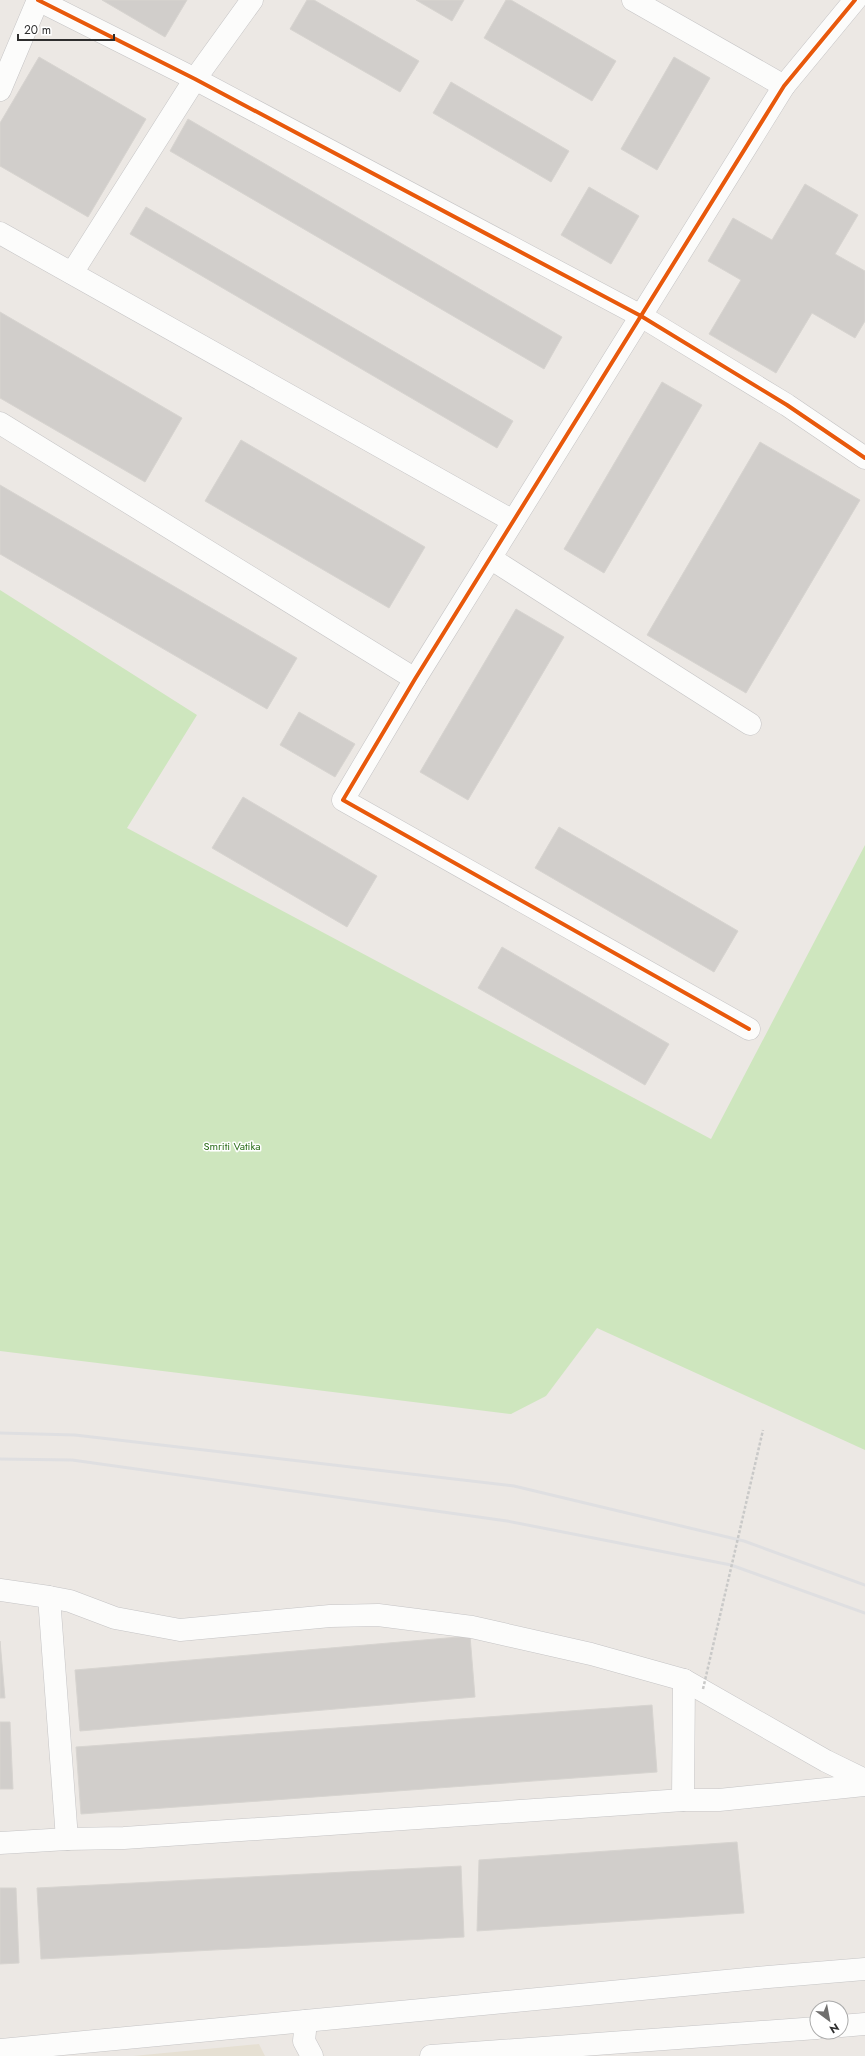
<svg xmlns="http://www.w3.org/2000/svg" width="865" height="2056" viewBox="0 0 865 2056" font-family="Jost,sans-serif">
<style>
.education{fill:#e6e0d3}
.green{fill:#cee6be}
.building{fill:#d1cecb;stroke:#d7d4d0}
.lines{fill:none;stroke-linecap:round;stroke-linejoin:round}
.minor-casing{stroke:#c5c4c5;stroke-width:23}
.minor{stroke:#fcfcfb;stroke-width:22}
.rail{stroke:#dfdfe1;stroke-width:3}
.path-bridge{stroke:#c9c9c8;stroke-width:2.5;stroke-dasharray:3 2;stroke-linecap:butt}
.cycleway-casing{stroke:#fff;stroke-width:6}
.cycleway{stroke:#e8590c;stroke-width:4}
.labels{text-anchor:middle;stroke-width:3;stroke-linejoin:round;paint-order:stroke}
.park-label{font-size:11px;fill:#2c6e1b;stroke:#fff}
</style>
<rect width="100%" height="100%" fill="#ece8e4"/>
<path class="education" d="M259 2044 265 2056H133Z"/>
<path class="green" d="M0 590 197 715 127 828 711 1139 865 845V1450L597 1328 546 1396 511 1414 0 1351Z"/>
<g class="building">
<path d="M102 0H187L165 37Z"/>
<path d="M307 0H314L419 61 400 92 290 29Z"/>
<path d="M416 0H464L452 21Z"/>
<path d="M506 0H511L616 61 592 101 484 38Z"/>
<path d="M39 57 146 119 88 217 0 166V123Z"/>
<path d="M674 57 710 78 657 170 621 149Z"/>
<path d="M451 82 569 151 551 182 433 113Z"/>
<path d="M188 119 562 337 544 369 170 151Z"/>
<path d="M805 184 858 215 835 254 865 271V321L855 338 812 313 776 373 709 334 741 280 708 261 733 218 772 240Z"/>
<path d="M589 187 639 216 611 264 561 235Z"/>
<path d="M146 207 513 421 497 448 130 234Z"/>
<path d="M0 312 182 418 145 482 0 398Z"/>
<path d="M662 382 702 405 604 573 564 549Z"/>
<path d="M241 440 425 547 389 608 205 501Z"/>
<path d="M760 442 860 500 746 693 647 635Z"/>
<path d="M0 485 297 658 267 709 0 554Z"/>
<path d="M516 609 564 637 468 800 420 772Z"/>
<path d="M299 712 355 744 335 777 280 745Z"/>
<path d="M243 797 377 876 347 927 212 848Z"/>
<path d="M559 827 738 931 714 972 535 868Z"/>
<path d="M502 947 669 1044 645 1085 478 988Z"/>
<path d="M470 1636 475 1697 80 1731 75 1670Z"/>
<path d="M0 1641 5 1698H0Z"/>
<path d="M652 1705 657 1772 81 1814 76 1747Z"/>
<path d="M0 1722H10L13 1789H0Z"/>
<path d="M737 1842 744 1913 477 1931 479 1860Z"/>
<path d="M461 1866 464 1937 41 1959 37 1888Z"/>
<path d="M0 1888H16L19 1963 0 1964Z"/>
</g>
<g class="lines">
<defs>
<g id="minor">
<path d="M38 0 195 79 641 316 787 405 865 458"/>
<path d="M633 0 784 86"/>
<path d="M0 90 38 0"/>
<path d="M0 233 513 521"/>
<path d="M72 273 195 79 252 0"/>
<path d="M0 423 415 679"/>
<path d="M490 558 750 724"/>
<path d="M749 1029 343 800 415 679 784 86 855 0"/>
<path d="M0 1590 49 1597 70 1601 115 1618 180 1630 330 1616 378 1615 472 1627 591 1654 684 1680 826 1761 865 1780"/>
<path d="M49 1597 67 1839 124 1838 683 1800"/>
<path d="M684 1680 683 1800H719L865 1785"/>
<path d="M0 1843 67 1839"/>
<path d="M306 2021 304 2041 312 2056"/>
<path d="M841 2026 865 2024"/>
<path d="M0 2050 768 1977 865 1969"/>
<path d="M431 2056 817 2028"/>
</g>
</defs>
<use href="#minor" class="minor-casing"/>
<use href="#minor" class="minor"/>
<g class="rail">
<path d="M0 1433 75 1435 514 1486 744 1541 865 1585"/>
<path d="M0 1459 72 1460 507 1521 731 1565 865 1613"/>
</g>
<path class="path-bridge" d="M703 1689 763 1430"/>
<defs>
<g id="cycleway">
<path d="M38 0 195 79 641 316 787 405 865 458"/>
<path d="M749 1029 343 800 415 679 784 86 855 0"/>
</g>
</defs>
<use href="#cycleway" class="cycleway-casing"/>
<use href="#cycleway" class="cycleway"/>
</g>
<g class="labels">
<g class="park-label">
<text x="232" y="1150">Smriti Vatika</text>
</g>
</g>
<g transform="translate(829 2020) rotate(148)"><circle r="19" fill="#ffffff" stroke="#ababab"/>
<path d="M0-3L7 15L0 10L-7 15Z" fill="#706f6e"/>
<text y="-6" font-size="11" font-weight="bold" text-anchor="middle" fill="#2e2e2e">N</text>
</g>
<path d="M18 34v6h96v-6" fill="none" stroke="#2e2e2e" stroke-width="2"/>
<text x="24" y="34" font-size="12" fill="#2e2e2e" stroke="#ffffff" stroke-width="3" paint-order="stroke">20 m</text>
</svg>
